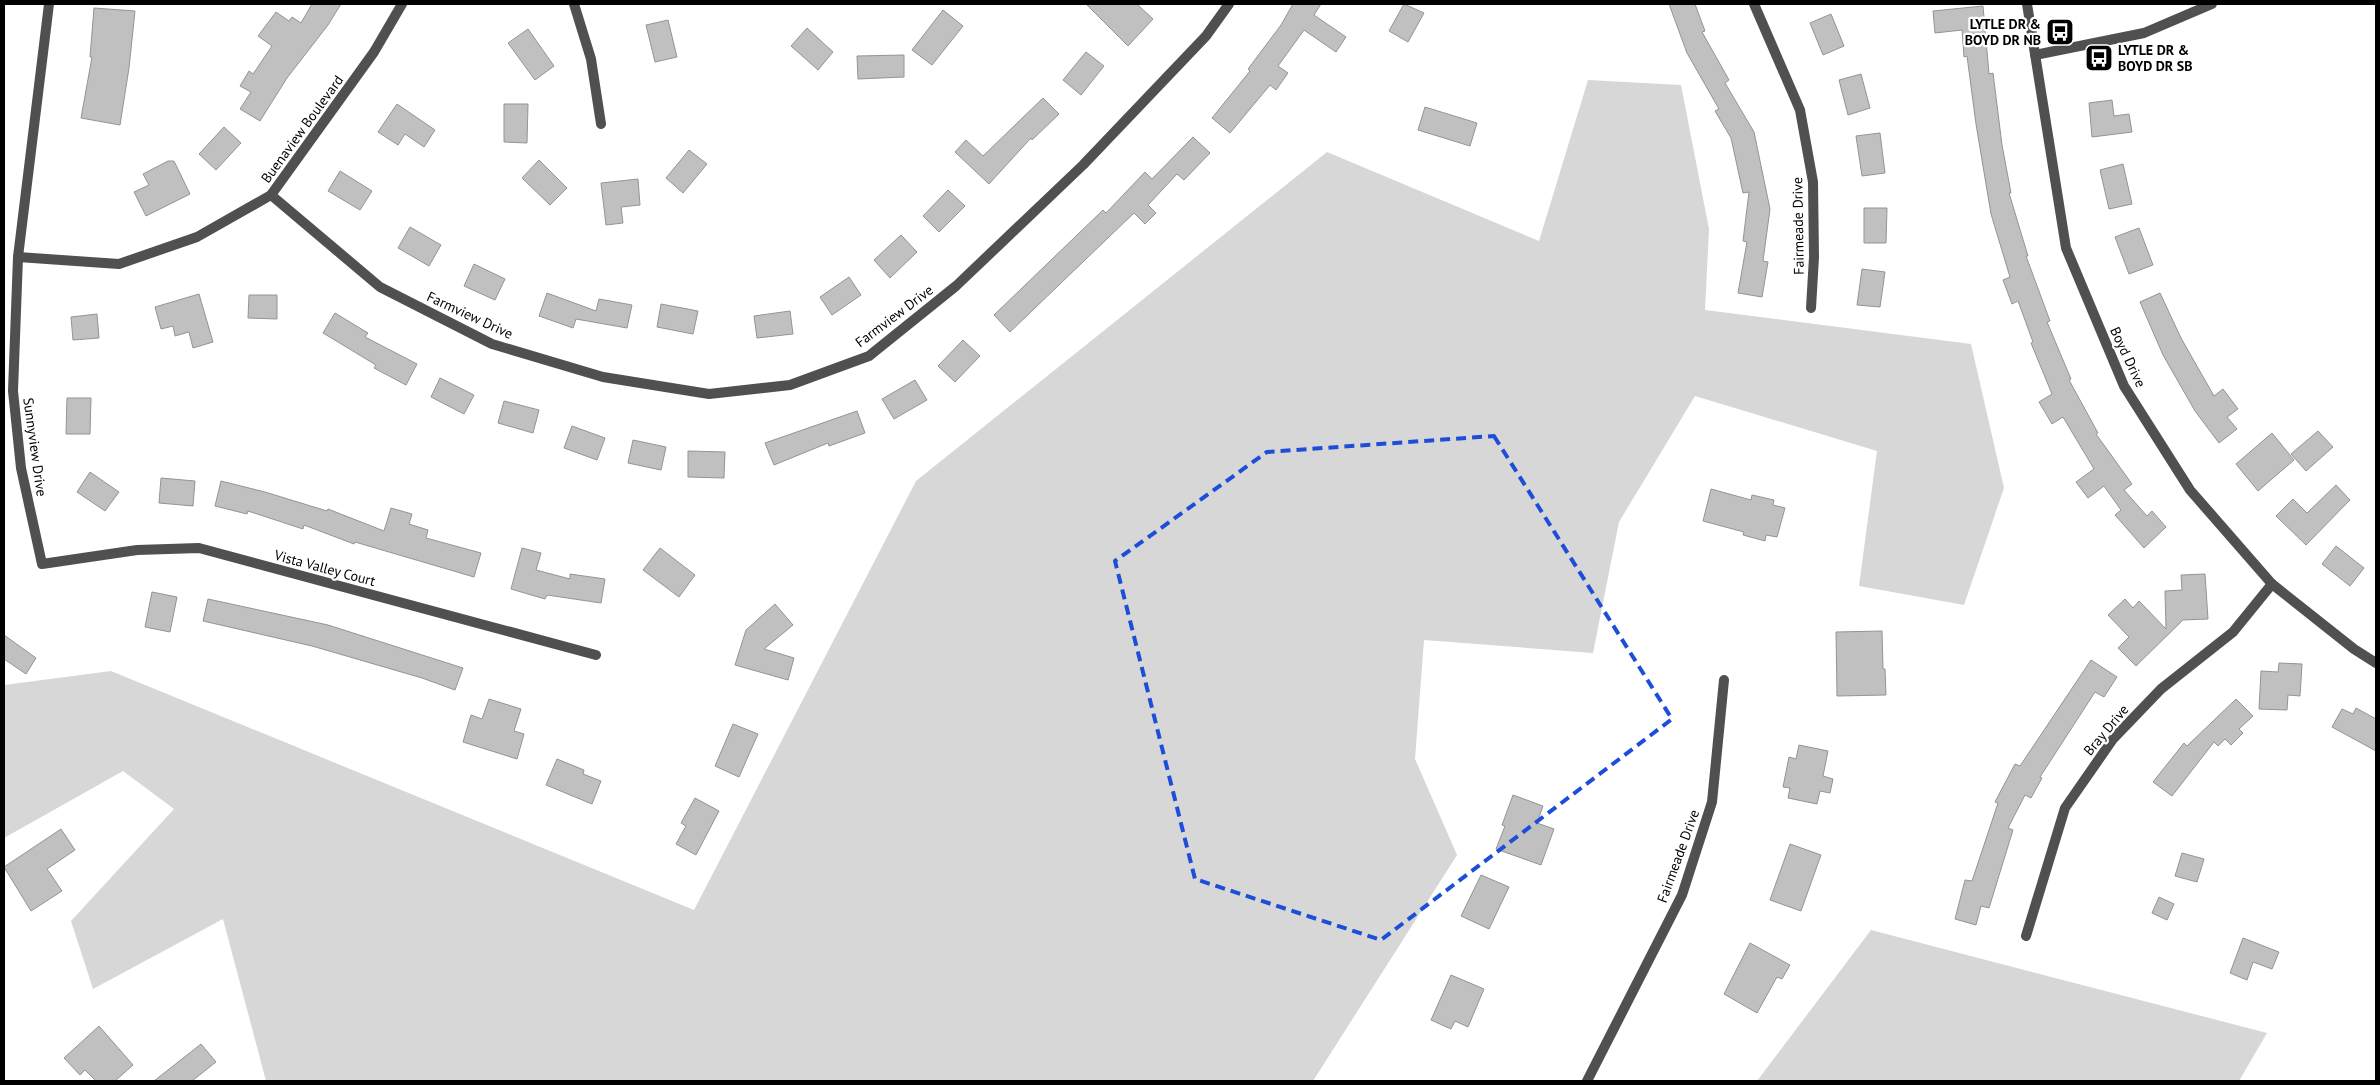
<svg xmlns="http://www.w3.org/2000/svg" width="2380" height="1085" viewBox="0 0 2380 1085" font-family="'PT Sans',sans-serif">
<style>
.green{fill:#d7d7d7}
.building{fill:#c0c0c0;stroke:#949494}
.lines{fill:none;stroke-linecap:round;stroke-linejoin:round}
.minor{stroke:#505050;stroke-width:10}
.tertiary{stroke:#505050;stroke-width:10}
.marked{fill:none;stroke:#1d4ed8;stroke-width:4;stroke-dasharray:10 6;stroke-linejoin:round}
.labels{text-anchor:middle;stroke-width:4.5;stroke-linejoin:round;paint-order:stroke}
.poi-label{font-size:14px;font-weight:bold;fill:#000;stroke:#fff;text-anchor:end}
.street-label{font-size:14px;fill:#000;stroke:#fff}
</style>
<rect width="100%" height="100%" fill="#fff"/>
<g class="green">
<path d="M1588 80 1681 85 1709 229 1705 310 1971 344 2004 488 1964 605 1859 586 1877 451 1695 396 1619 522 1593 653 1424 640 1415 759 1457 855 1313 1081H266L223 919 93 989 71 921 174 809 123 771 4 838V685L111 671 694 910 916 481 1327 152 1539 241Z"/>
<path d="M1871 930 2267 1033 2239 1081H1757Z"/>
</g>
<g class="building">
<path d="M312 4H341L328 25 287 78 260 121 240 109 251 92 240 86 249 71 253 74 272 46 258 36 276 12 289 21 292 17 301 23Z"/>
<path d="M1086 4H1137L1153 19 1128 46Z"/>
<path d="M1293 4H1321L1314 15 1346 37 1336 52 1304 30 1278 66 1288 73 1276 90 1270 85 1230 133 1212 118 1250 71 1248 69 1281 25Z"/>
<path d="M1404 4 1424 13 1408 42 1389 31Z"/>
<path d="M1669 4H1695L1705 31 1702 32 1729 80 1725 83 1754 132 1770 209 1763 261 1768 262 1762 297 1738 293 1747 242 1743 241 1749 192 1743 193 1731 138 1715 111 1719 109 1687 53Z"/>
<path d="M1983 6 1989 74 1993 73 2002 145 2011 193H2009L2028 256H2026L2050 321 2047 322 2071 379 2069 380 2098 433 2096 434 2132 484 2124 490 2147 516 2152 511 2166 527 2144 548 2115 515 2121 510 2104 486 2088 498 2076 482 2094 469 2063 417 2052 424 2039 402 2052 394 2031 343 2033 342 2018 301 2012 304 2003 280 2010 277 1991 214 1976 124 1967 56 1964 57 1962 30 1935 33 1933 11Z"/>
<path d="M94 8 135 11 129 68 120 125 81 118 92 57H90Z"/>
<path d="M943 10 963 26 932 65 912 50Z"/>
<path d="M1831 14 1844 46 1823 55 1810 23Z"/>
<path d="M668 20 677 57 655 62 646 25Z"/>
<path d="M807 28 833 52 818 70 791 46Z"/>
<path d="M528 29 554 66 535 80 508 43Z"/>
<path d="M1086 52 1104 66 1081 95 1063 80Z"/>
<path d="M904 55V77L858 79 857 56Z"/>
<path d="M1861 74 1870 108 1848 115 1839 80Z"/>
<path d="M1043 98 1059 114 1032 140 1031 138 989 184 955 152 966 140 983 156Z"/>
<path d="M2112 100 2114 116 2129 114 2132 132 2092 137 2089 103Z"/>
<path d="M397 104 435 130 424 147 405 134 398 145 378 132Z"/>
<path d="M504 104H528L527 143 504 142Z"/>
<path d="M1425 107 1477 123 1470 146 1418 130Z"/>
<path d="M224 127 241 143 216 170 199 154Z"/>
<path d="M1880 133 1885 173 1862 176 1856 136Z"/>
<path d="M1193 137 1210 153 1184 180 1177 174 1148 205 1156 213 1145 224 1134 213 1010 332 994 315 1103 210 1106 213 1145 172 1152 179Z"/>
<path d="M689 150 707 164 683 193 666 178Z"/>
<path d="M539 160 567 188 550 205 522 178Z"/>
<path d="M168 161H174L190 194 146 216 134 192 149 185 143 174Z"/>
<path d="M2123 164 2132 204 2109 209 2100 170Z"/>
<path d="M340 171 372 191 360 210 328 191Z"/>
<path d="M638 179 640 205 621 207 623 223 606 225 601 183Z"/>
<path d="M948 190 965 206 939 232 923 216Z"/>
<path d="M1864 208H1887L1886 243H1864Z"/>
<path d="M410 227 441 245 429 266 398 248Z"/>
<path d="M2139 228 2153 265 2129 274 2115 237Z"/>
<path d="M901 235 917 252 890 278 874 260Z"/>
<path d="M474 264 505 279 495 300 464 286Z"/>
<path d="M1862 269 1885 272 1880 307 1857 305Z"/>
<path d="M849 277 861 295 832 315 820 297Z"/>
<path d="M547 293 596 311 599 299 632 305 627 328 576 319 573 328 539 316Z"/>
<path d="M2160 293 2181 338 2214 396 2223 389 2238 409 2227 417 2237 429 2219 443 2195 411 2163 355 2140 302Z"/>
<path d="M199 294 213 342 193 348 189 332 175 336 173 326 161 329 155 307Z"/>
<path d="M249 295H277V319L248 318Z"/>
<path d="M661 304 698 311 693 334 657 327Z"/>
<path d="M790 311 793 334 757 338 754 316Z"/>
<path d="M335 313 368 333 365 337 417 364 406 385 374 368 376 365 323 333Z"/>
<path d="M97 314 99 338 73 340 71 317Z"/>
<path d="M963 340 980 356 955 382 938 366Z"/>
<path d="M440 378 474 395 464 414 431 397Z"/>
<path d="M915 380 927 400 894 419 882 399Z"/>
<path d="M67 398H91L90 434H66Z"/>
<path d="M504 401 539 410 533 433 498 423Z"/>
<path d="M857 411 865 433 829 446 828 443 774 465 765 443Z"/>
<path d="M572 426 605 438 597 460 564 448Z"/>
<path d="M2318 431 2333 447 2306 471 2291 454Z"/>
<path d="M2272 433 2294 460 2258 491 2236 464Z"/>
<path d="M633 440 666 447 661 470 628 463Z"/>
<path d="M688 451 725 452 724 478 688 477Z"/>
<path d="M90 472 119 492 105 511 77 492Z"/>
<path d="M161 478 195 481 193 506 159 503Z"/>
<path d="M221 481 265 492 327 511 328 509 384 531 391 508 412 514 409 524 428 530 426 538 481 553 474 577 355 542 354 544 304 525 303 529 248 511 247 514 215 506Z"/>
<path d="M2336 485 2350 500 2306 545 2276 516 2293 499 2307 513Z"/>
<path d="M1711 489 1751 500 1752 495 1774 500 1773 505 1785 508 1777 537 1766 535 1765 541 1743 535 1744 532 1703 521Z"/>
<path d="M2336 546 2364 568 2350 586 2322 564Z"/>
<path d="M522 548 541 553 536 570 570 579V574L605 579 601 603 547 595 545 599 511 589Z"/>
<path d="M660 548 695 575 679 597 643 570Z"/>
<path d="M2205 574 2208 619 2183 620 2136 666 2118 648 2129 637 2108 615 2125 599 2133 608 2139 601 2166 629 2165 591 2182 590 2181 575Z"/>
<path d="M152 592 177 597 170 632 145 627Z"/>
<path d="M208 599 328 625 463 668 455 690 422 678 312 646 203 621Z"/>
<path d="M775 604 793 625 764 649 794 658 788 680 735 665 746 630Z"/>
<path d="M1882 631 1883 669H1885L1886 695 1837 696 1836 632Z"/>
<path d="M4 635 36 658 26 674 4 659Z"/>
<path d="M2091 660 2117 677 2104 697 2095 692 2040 777 2042 778 2031 798 2025 795 2008 828 2013 830 1989 908 1981 906 1976 925 1955 919 1965 880 1972 881 1998 803 1995 802 2015 764 2020 766Z"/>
<path d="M2279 663 2302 664 2300 696 2288 695 2287 710 2259 709 2261 671 2278 672Z"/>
<path d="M489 699 521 709 514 731 524 734 517 759 463 742 471 715 482 719Z"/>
<path d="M2236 699 2253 716 2239 729 2243 733 2231 745 2225 739 2218 746 2214 742 2172 796 2153 782 2184 743 2187 746Z"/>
<path d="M2356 708 2376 719V751L2332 727 2342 709 2353 714Z"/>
<path d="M733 724 758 734 739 777 715 766Z"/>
<path d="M1799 745 1828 751 1823 776 1833 779 1830 793 1820 791 1817 804 1788 798 1790 788 1783 787 1789 757 1796 759Z"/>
<path d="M557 759 584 770 583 774 601 781 592 804 546 785Z"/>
<path d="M1513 795 1543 806 1537 823 1554 829 1541 865 1496 849 1505 826 1502 825Z"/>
<path d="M695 798 719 811 696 855 676 844 686 826 681 823Z"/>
<path d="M61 829 75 850 47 869 62 891 31 911 4 867Z"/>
<path d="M1790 844 1821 855 1801 911 1770 900Z"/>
<path d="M2182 853 2204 859 2197 882 2175 876Z"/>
<path d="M1481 875 1509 887 1489 929 1461 916Z"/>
<path d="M2159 897 2174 904 2167 920 2152 913Z"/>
<path d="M2243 938 2279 952 2272 969 2253 962 2247 980 2230 973Z"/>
<path d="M1750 943 1790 965 1782 979 1777 977 1757 1013 1724 994Z"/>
<path d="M1451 975 1484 989 1468 1027 1455 1021 1451 1029 1431 1020Z"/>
<path d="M99 1026 133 1065 115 1081H96L85 1070 80 1075 64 1058Z"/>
<path d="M201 1044 216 1062 192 1081H154Z"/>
</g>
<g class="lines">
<g class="minor">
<path d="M49 4 18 257 13 391 21 468 42 564 137 550 199 548 596 655"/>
<path d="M574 4 591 59 601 124"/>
<path d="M1754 4 1800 110 1813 182 1814 257 1811 308"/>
<path d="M2035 55 2144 33 2212 4"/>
<path d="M271 195 380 287 492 344 603 377 709 394 790 385 869 356 956 286 1083 165 1206 36 1229 4"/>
<path d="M18 257 119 264 197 237 271 195 374 52 402 4"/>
<path d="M2026 936 2065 808 2113 739 2161 689 2233 632 2272 584"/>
<path d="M1587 1081 1682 895 1712 802 1724 680"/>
</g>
<path class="tertiary" d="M2027 4 2066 248 2124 386 2190 490 2272 584 2354 649 2376 663"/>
</g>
<path class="marked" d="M1494 436 1672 719 1381 940 1195 879 1115 561 1267 452Z"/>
<defs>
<symbol id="bus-square" viewBox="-11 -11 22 22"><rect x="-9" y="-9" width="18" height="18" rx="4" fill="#000" stroke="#fff"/><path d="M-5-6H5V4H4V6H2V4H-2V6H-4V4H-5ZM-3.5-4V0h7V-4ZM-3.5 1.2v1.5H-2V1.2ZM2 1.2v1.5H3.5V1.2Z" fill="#fff"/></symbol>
</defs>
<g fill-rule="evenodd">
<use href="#bus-square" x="2044" y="16" width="32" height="32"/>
<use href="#bus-square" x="2083" y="42" width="32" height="32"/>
</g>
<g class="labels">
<g class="poi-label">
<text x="2041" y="29">LYTLE DR &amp;<tspan x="2041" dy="16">BOYD DR NB</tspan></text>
<text x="2118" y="55" text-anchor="start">LYTLE DR &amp;<tspan x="2118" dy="16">BOYD DR SB</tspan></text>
</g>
<g class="street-label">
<text transform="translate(302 129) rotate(-54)" y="5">Buenaview Boulevard</text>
<text transform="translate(1798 226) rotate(-91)" y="5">Fairmeade Drive</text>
<text transform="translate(470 315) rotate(25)" y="5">Farmview Drive</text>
<text transform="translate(894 316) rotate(-37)" y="5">Farmview Drive</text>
<text transform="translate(2128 357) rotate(65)" y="5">Boyd Drive</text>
<text transform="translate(35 447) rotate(82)" y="5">Sunnyview Drive</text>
<text transform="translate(325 568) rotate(15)" y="5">Vista Valley Court</text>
<text transform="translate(2106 730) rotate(-50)" y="5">Bray Drive</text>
<text transform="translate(1678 856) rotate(-70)" y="5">Fairmeade Drive</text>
</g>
</g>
<rect width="2380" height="1085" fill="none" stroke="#000000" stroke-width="10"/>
</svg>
